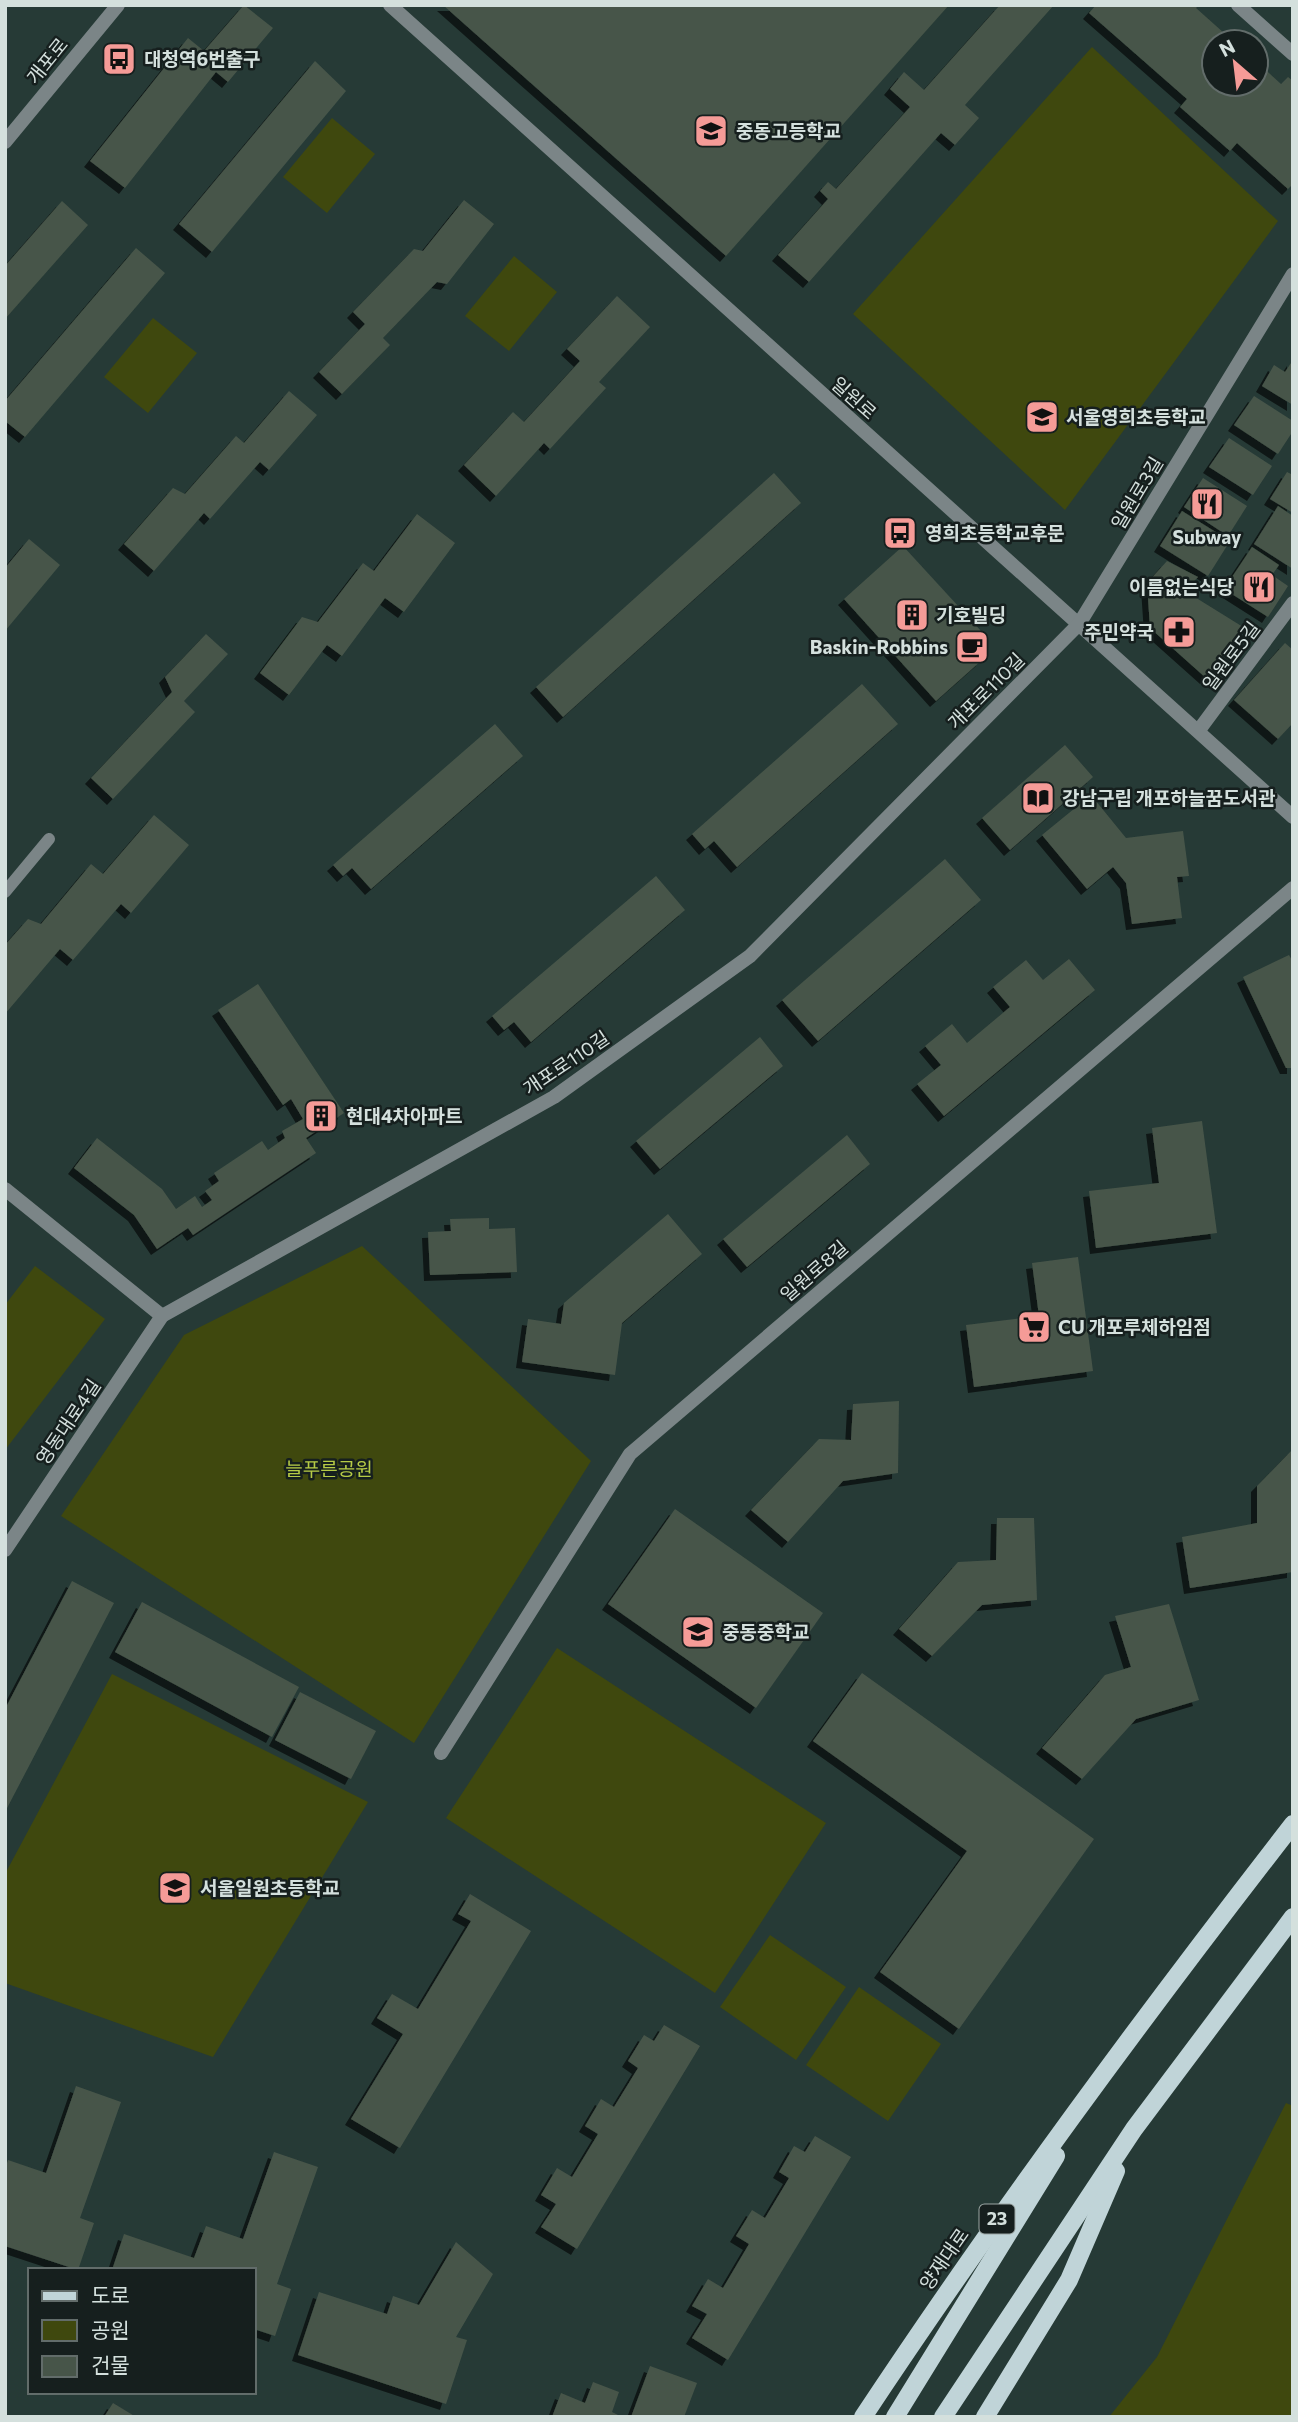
<svg xmlns="http://www.w3.org/2000/svg" width="1298" height="2422" viewBox="0 0 1298 2422" font-family="Commissioner,'Noto Sans KR',sans-serif">
<style>
.green{fill:#3f480e}
.building{fill:#475549;filter:url(#shadow)}
.lines{fill:none;stroke-linecap:round;stroke-linejoin:round}
.service{stroke:#7b8587;stroke-width:12}
.minor{stroke:#7b8587;stroke-width:14}
.tertiary{stroke:#7b8587;stroke-width:14}
.primary{stroke:#c0d4d8;stroke-width:18}
.labels{text-anchor:middle;stroke-width:5;stroke-linejoin:round;paint-order:stroke}
.shield{fill:#161f1e;stroke:#9ba6a4;stroke-width:2}
.shield-label{font-size:18px;font-weight:bold;fill:#d4e0dd}
.poi-label{font-size:19px;font-weight:bold;fill:#d4e0dd;stroke:#161f1e;text-anchor:start}
.street-label{font-size:19px;fill:#d4e0dd;stroke:#161f1e}
.park-label{font-size:19px;fill:#b6cb46;stroke:#161f1e}
</style>
<defs>
<filter id="shadow"><feDropShadow dx="-6" dy="6" stdDeviation="0" flood-color="#0009"/></filter>
</defs>
<rect width="100%" height="100%" fill="#263a36"/>
<g class="green">
<path d="M1092 47 1278 221 1065 510 853 314Z"/>
<path d="M332 118 375 154 327 213 283 177Z"/>
<path d="M514 256 557 292 509 351 465 316Z"/>
<path d="M153 318 197 353 148 413 104 377Z"/>
<path d="M362 1246 591 1461 414 1743 61 1516 184 1335Z"/>
<path d="M35 1266 105 1319 5 1450V1305Z"/>
<path d="M557 1648 826 1823 715 1993 446 1818Z"/>
<path d="M112 1674 368 1802 213 2057 5 1983V1874Z"/>
<path d="M770 1935 846 1987 796 2060 720 2007Z"/>
<path d="M859 1987 941 2044 888 2121 806 2065Z"/>
<path d="M1286 2103 1293 2106V2417H1109L1157 2357Z"/>
</g>
<g class="building">
<path d="M244 5 273 28 228 82 216 72 125 188 90 161 188 38 204 51Z"/>
<path d="M443 5H949L726 256Z"/>
<path d="M1000 5H1054L965 105 979 118 955 145 941 133 809 282 778 255 828 199 820 191 828 182 836 189 910 107 890 89 904 72 924 90Z"/>
<path d="M1096 5H1199L1196 8 1234 42H1214V84H1256V61L1281 84 1288 77 1293 81V184L1288 189 1237 143 1230 151 1180 107 1187 99 1089 13Z"/>
<path d="M315 61 346 91 212 252 179 224Z"/>
<path d="M464 200 494 224 447 284 437 282 383 338 390 345 342 394 319 372 365 324 353 312 414 249 423 251Z"/>
<path d="M62 201 88 225 5 319V266Z"/>
<path d="M136 248 165 273 25 437 5 421V401Z"/>
<path d="M617 296 650 327 599 382 606 388 550 449 544 443 496 496 464 465 513 412 524 422 580 361 567 349Z"/>
<path d="M1293 360V405L1262 386 1274 365 1285 372Z"/>
<path d="M289 391 317 415 269 470 260 462 210 519 204 513 154 571 124 544 173 488 185 494 236 436 244 443Z"/>
<path d="M1254 396 1293 421V431L1278 454 1234 425Z"/>
<path d="M1229 438 1272 466 1253 495 1209 467Z"/>
<path d="M1287 472 1293 475V513L1270 499Z"/>
<path d="M774 473 801 503 563 717 536 687Z"/>
<path d="M1203 478 1247 506 1228 536 1184 507Z"/>
<path d="M1278 506 1293 516V569L1254 544Z"/>
<path d="M1182 511 1230 541 1208 576 1160 546Z"/>
<path d="M417 514 455 543 404 612 385 598 342 656 327 645 289 695 260 673 302 617 318 622 363 563 374 571Z"/>
<path d="M29 539 60 565 5 631V568Z"/>
<path d="M903 546 981 631 982 660 936 701 844 599Z"/>
<path d="M1252 547 1279 565 1272 575 1288 586 1268 617 1224 589Z"/>
<path d="M1167 561 1198 577 1185 591 1243 627 1206 678 1150 628 1147 583Z"/>
<path d="M206 634 228 654 184 701 195 712 113 799 91 778 172 692 165 677Z"/>
<path d="M1285 643 1293 650V723L1278 739 1234 700Z"/>
<path d="M862 684 898 724 737 867 714 841 705 849 692 834Z"/>
<path d="M495 724 523 756 371 889 352 868 343 876 333 865Z"/>
<path d="M1065 745 1093 777 1010 850 982 818Z"/>
<path d="M1091 795 1126 838 1183 831 1189 876 1177 877 1182 918 1132 924 1126 883 1113 867 1087 889 1042 835Z"/>
<path d="M154 815 189 845 131 913 121 904 73 960 60 949 5 1014V945L28 919 41 924 91 864 103 874Z"/>
<path d="M945 859 981 900 818 1041 782 1000Z"/>
<path d="M656 876 685 910 531 1042 514 1022 504 1030 492 1016Z"/>
<path d="M1289 955 1293 962V1068H1286L1243 977Z"/>
<path d="M1069 959 1095 990 944 1116 917 1084 941 1065 925 1046 952 1024 967 1043 1010 1007 993 987 1026 960 1043 980Z"/>
<path d="M258 984 344 1113 306 1138 316 1153 193 1235 188 1228 157 1249 134 1215 74 1168 97 1138 162 1189 176 1209 195 1196 202 1207 212 1200 205 1191 219 1181 214 1173 262 1141 268 1150 285 1138 282 1131 303 1119 291 1099 283 1105 218 1010Z"/>
<path d="M760 1037 783 1066 660 1169 636 1141Z"/>
<path d="M1202 1121 1217 1233 1096 1248 1089 1191 1159 1183 1152 1128Z"/>
<path d="M847 1135 870 1164 747 1267 723 1239Z"/>
<path d="M668 1214 702 1254 622 1323 615 1375 522 1362 528 1319 561 1324 564 1303Z"/>
<path d="M489 1218V1229L515 1228 517 1272 430 1275 428 1232 451 1231 450 1219Z"/>
<path d="M1078 1257 1093 1371 974 1387 966 1325 1039 1316 1032 1263Z"/>
<path d="M899 1401 898 1473 843 1481 788 1542 751 1510 819 1439 851 1440 853 1404Z"/>
<path d="M1293 1449V1572L1190 1588 1182 1537 1257 1523V1486Z"/>
<path d="M675 1509 823 1613 756 1708 608 1604Z"/>
<path d="M997 1518H1034L1037 1600 982 1605 932 1656 899 1629 958 1562 996 1560Z"/>
<path d="M72 1581 114 1603 5 1812V1709Z"/>
<path d="M142 1602 299 1687 272 1737 115 1652Z"/>
<path d="M1169 1604 1199 1700 1136 1719 1082 1779 1042 1748 1105 1675 1131 1667 1115 1616Z"/>
<path d="M862 1673 1094 1839 959 2029 880 1972 967 1851 813 1741Z"/>
<path d="M300 1692 376 1731 351 1779 275 1740Z"/>
<path d="M470 1894 531 1931 400 2148 351 2119 403 2034 377 2018 392 1994 418 2009 471 1921 458 1914Z"/>
<path d="M664 2025 700 2046 577 2249 541 2227 556 2204 541 2195 557 2168 572 2177 598 2134 585 2126 601 2099 614 2107 638 2068 628 2061 644 2035 654 2041Z"/>
<path d="M76 2086 121 2102 80 2218 94 2223 78 2270 5 2246V2169L8 2160 46 2173Z"/>
<path d="M815 2136 851 2157 728 2360 692 2338 707 2314 692 2306 708 2279 723 2288 749 2244 736 2236 752 2210 765 2218 789 2178 779 2172 794 2146 805 2152Z"/>
<path d="M274 2152 318 2167 277 2284 291 2289 275 2336 254 2329V2270H112L124 2234 194 2258 206 2226 243 2239Z"/>
<path d="M456 2242 493 2274 456 2337 467 2340 446 2404 298 2355 319 2292 387 2314 393 2296 419 2305Z"/>
<path d="M650 2366 697 2383 684 2417H631Z"/>
<path d="M593 2382 619 2392 612 2412 622 2417H552L561 2393 585 2403Z"/>
<path d="M113 2403 136 2417H104Z"/>
</g>
<g class="lines">
<path class="service" d="M5 892 49 839"/>
<g class="minor">
<path d="M1238 5 1293 54"/>
<path d="M1199 730 1293 603"/>
<path d="M5 1189 162 1316"/>
<path d="M441 1753 630 1454 1293 888"/>
</g>
<g class="tertiary">
<path d="M390 5 1293 817"/>
<path d="M5 142 118 5"/>
<path d="M5 1550 162 1316 554 1097 750 956 1079 624 1293 274"/>
</g>
<g class="primary">
<path d="M863 2417C998 2213 1143 2017 1293 1824"/>
<path d="M895 2417 1056 2156"/>
<path d="M943 2417 1134 2129 1293 1917"/>
<path d="M985 2417 1069 2280 1116 2171"/>
</g>
</g>
<defs>
<symbol id="bus-square" viewBox="-11 -11 22 22"><rect x="-9" y="-9" width="18" height="18" rx="4" fill="#f59b97" stroke="#161f1e"/><path d="M-5-6H5V4H4V6H2V4H-2V6H-4V4H-5ZM-3.5-4V0h7V-4ZM-3.5 1.2v1.5H-2V1.2ZM2 1.2v1.5H3.5V1.2Z" fill="#111"/></symbol>
<symbol id="school-square" viewBox="-11 -11 22 22"><rect x="-9" y="-9" width="18" height="18" rx="4" fill="#f59b97" stroke="#161f1e"/><path d="M0-5L7-2L0 1L-7-2ZM-4 1L0 2.5L4 1V4Q0 6-4 4Z" fill="#111"/></symbol>
<symbol id="restaurant-square" viewBox="-11 -11 22 22"><rect x="-9" y="-9" width="18" height="18" rx="4" fill="#f59b97" stroke="#161f1e"/><path d="M-5-6h1v4h1v-4h1v4h1v-4h1v5L-1.5 .5V6h-2V.5L-5-1ZM5-6V6H3V1.5H1.5Q1.5-4 5-6Z" fill="#111"/></symbol>
<symbol id="building-square" viewBox="-11 -11 22 22"><rect x="-9" y="-9" width="18" height="18" rx="4" fill="#f59b97" stroke="#161f1e"/><path d="M-4-6H4V6H1V3H-1V6H-4ZM-2.5-4.3h1.7v1.8h-1.7ZM.8-4.3h1.7v1.8H.8ZM-2.5-1h1.7V.8h-1.7ZM.8-1h1.7V.8H.8Z" fill="#111"/></symbol>
<symbol id="pharmacy-square" viewBox="-11 -11 22 22"><rect x="-9" y="-9" width="18" height="18" rx="4" fill="#f59b97" stroke="#161f1e"/><path d="M-2-6h4v4h4v4h-4v4h-4v-4h-4v-4h4Z" fill="#111"/></symbol>
<symbol id="cafe-square" viewBox="-11 -11 22 22"><rect x="-9" y="-9" width="18" height="18" rx="4" fill="#f59b97" stroke="#161f1e"/><path d="M-5.5-4.5H6V0H3Q3 3.5 0 3.5H-2.5Q-5.5 3.5-5.5 0ZM3-3.2v2h1.7v-2ZM-6 4.5H4V6H-6Z" fill="#111"/></symbol>
<symbol id="library-square" viewBox="-11 -11 22 22"><rect x="-9" y="-9" width="18" height="18" rx="4" fill="#f59b97" stroke="#161f1e"/><path d="M-6-4Q-3-5.5-.7-3.5V5Q-3 3-6 4ZM6-4Q3-5.5 .7-3.5V5Q3 3 6 4Z" fill="#111"/></symbol>
<symbol id="supermarket-square" viewBox="-11 -11 22 22"><rect x="-9" y="-9" width="18" height="18" rx="4" fill="#f59b97" stroke="#161f1e"/><path d="M-6-5.5h2.5l.6 2H6L4.5 2H-2.5L-4.4-4H-6ZM-1.5 3.2a1.3 1.3 0 1 0 .1 0ZM3 3.2a1.3 1.3 0 1 0 .1 0Z" fill="#111"/></symbol>
</defs>
<g fill-rule="evenodd">
<use href="#bus-square" x="100" y="40" width="38" height="38"/>
<use href="#school-square" x="692" y="112" width="38" height="38"/>
<use href="#school-square" x="1023" y="398" width="38" height="38"/>
<use href="#restaurant-square" x="1188" y="485" width="38" height="38"/>
<use href="#bus-square" x="881" y="514" width="38" height="38"/>
<use href="#restaurant-square" x="1240" y="568" width="38" height="38"/>
<use href="#building-square" x="893" y="596" width="38" height="38"/>
<use href="#pharmacy-square" x="1160" y="613" width="38" height="38"/>
<use href="#cafe-square" x="953" y="628" width="38" height="38"/>
<use href="#library-square" x="1019" y="779" width="38" height="38"/>
<use href="#building-square" x="302" y="1097" width="38" height="38"/>
<use href="#supermarket-square" x="1015" y="1308" width="38" height="38"/>
<use href="#school-square" x="679" y="1613" width="38" height="38"/>
<use href="#school-square" x="156" y="1869" width="38" height="38"/>
</g>
<g class="labels">
<rect class="shield" x="979.5" y="2204.5" width="35" height="29" rx="5"/>
<g class="shield-label">
<text x="997" y="2225">23</text>
</g>
<g class="poi-label">
<text x="144" y="66">대청역6번출구</text>
<text x="736" y="138">중동고등학교</text>
<text x="1066" y="424">서울영희초등학교</text>
<text x="925" y="540">영희초등학교후문</text>
<text x="1207" y="544" text-anchor="middle">Subway</text>
<text x="1234" y="594" text-anchor="end">이름없는식당</text>
<text x="936" y="622">기호빌딩</text>
<text x="1154" y="639" text-anchor="end">주민약국</text>
<text x="948" y="654" text-anchor="end">Baskin-Robbins</text>
<text x="1062" y="805">강남구립 개포하늘꿈도서관</text>
<text x="346" y="1123">현대4차아파트</text>
<text x="1058" y="1334">CU 개포루체하임점</text>
<text x="722" y="1639">중동중학교</text>
<text x="200" y="1895">서울일원초등학교</text>
</g>
<g class="street-label">
<text transform="translate(47 61) rotate(-51)" y="7">개포로</text>
<text transform="translate(854 398) rotate(42)" y="7">일원로</text>
<text transform="translate(1137 493) rotate(-59)" y="7">일원로3길</text>
<text transform="translate(1231 656) rotate(-53)" y="7">일원로5길</text>
<text transform="translate(986 691) rotate(-45)" y="7">개포로110길</text>
<text transform="translate(566 1063) rotate(-34)" y="7">개포로110길</text>
<text transform="translate(814 1271) rotate(-41)" y="7">일원로8길</text>
<text transform="translate(68 1422) rotate(-56)" y="7">영동대로4길</text>
<text transform="translate(944 2259) rotate(-55)" y="7">양재대로</text>
</g>
<g class="park-label">
<text x="329" y="1476">늘푸른공원</text>
</g>
</g>
<rect width="1298" height="2422" fill="none" stroke="#d4e0dd" stroke-width="14"/>
<rect x="28" y="2268" width="228" height="126" fill="#161f1e" stroke="#626c6a" stroke-width="2"/>
<rect x="42" y="2291" width="35" height="10" fill="#c0d4d8" stroke="#626c6a" stroke-width="2"/>
<text x="91" y="2303" font-size="21" fill="#d4e0dd">도로</text>
<rect x="42" y="2320" width="35" height="21" fill="#3f480e" stroke="#626c6a" stroke-width="2"/>
<text x="91" y="2338" font-size="21" fill="#d4e0dd">공원</text>
<rect x="42" y="2356" width="35" height="21" fill="#475549" stroke="#626c6a" stroke-width="2"/>
<text x="91" y="2373" font-size="21" fill="#d4e0dd">건물</text>
<g transform="translate(1235 63) rotate(332)"><circle r="33" fill="#161f1e" stroke="#626c6a" stroke-width="2"/>
<path d="M0-5L12 26L0 18L-12 26Z" fill="#f59b97"/>
<text y="-10" font-size="19" font-weight="bold" text-anchor="middle" fill="#d4e0dd">N</text>
</g>
</svg>
